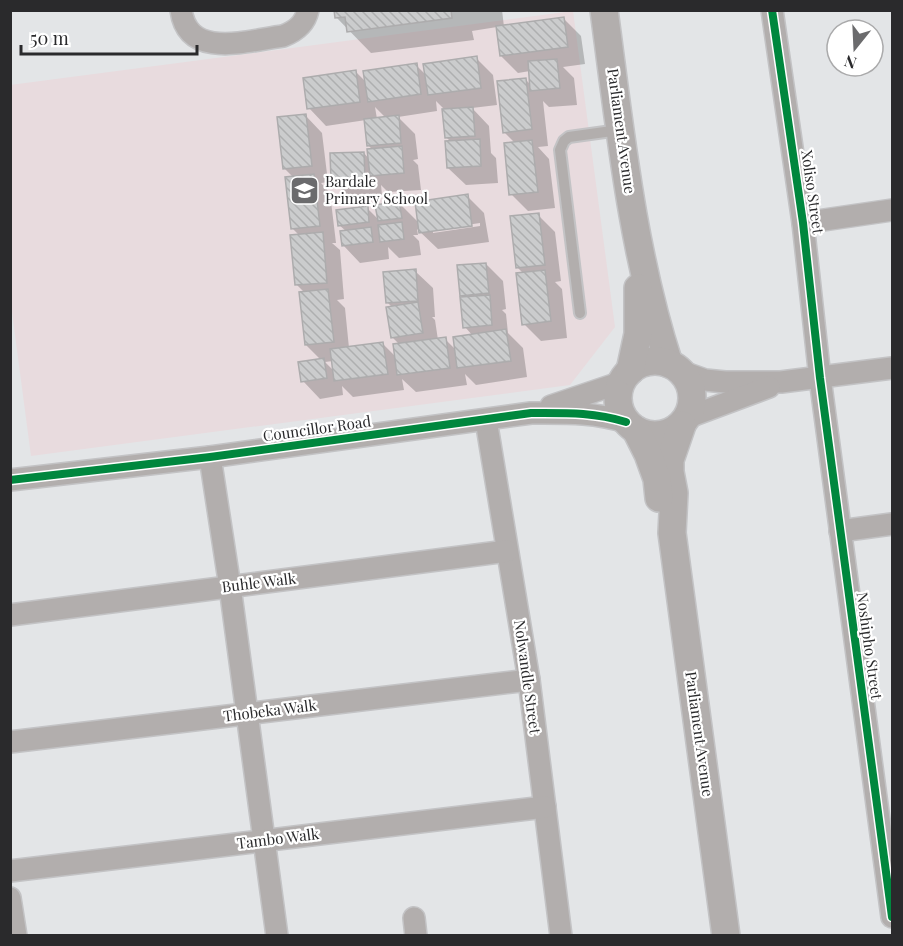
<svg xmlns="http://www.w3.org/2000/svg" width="903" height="946" viewBox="0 0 903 946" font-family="'Playfair Display',serif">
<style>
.education{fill:#e8dbde}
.shadow{fill:#0003;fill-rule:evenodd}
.building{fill:url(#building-back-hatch);stroke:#adacad;stroke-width:1.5}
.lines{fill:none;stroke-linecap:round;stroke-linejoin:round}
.service-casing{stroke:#c3c3c5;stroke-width:14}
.minor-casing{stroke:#c3c3c5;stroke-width:24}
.tertiary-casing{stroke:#c3c3c5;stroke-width:30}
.service{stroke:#b2aead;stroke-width:10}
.minor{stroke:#b2aead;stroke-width:21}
.tertiary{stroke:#b2aead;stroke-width:27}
.cycleway-casing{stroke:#fff;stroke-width:11}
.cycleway{stroke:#00873e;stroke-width:8}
.labels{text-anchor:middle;stroke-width:4.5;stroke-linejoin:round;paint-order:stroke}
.street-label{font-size:15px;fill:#2a2a2c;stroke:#fff}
.poi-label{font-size:15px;fill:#2a2a2c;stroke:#fff;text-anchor:start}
</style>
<defs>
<pattern id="building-back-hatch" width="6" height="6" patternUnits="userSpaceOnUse" patternTransform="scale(1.5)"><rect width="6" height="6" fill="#cbcccd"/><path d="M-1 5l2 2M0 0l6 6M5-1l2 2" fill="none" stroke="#aeafb0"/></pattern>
</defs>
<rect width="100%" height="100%" fill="#e3e5e7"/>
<path class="education" d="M573 11 615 327 570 385 31 456 10 297V85Z"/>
<g class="shadow">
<path d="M335 10H502L504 27 564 19 581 36 585 64 563 67 574 78 577 105 549 107 543 101 548 146 538 147 549 159 555 208 528 211 511 194 515 143 504 132 525 79 532 86 530 71 518 73 501 56 497 27 472 31 474 40 371 53 336 17Z"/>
<path d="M476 58 493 75 497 105 472 108 489 126 491 153 496 158 498 183 466 185 448 168 451 142 446 137 444 109 436 101 437 111 398 117 415 134 418 159 413 160 418 165 421 190 388 192 381 185 382 195 349 197 332 179 364 153 370 160 373 150 368 145 366 120 326 126 309 108 356 72 367 83 416 65 426 75ZM375 107 386 118 377 119Z"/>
<path d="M305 115 322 133 328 182 321 183 330 193 336 243H332L340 250 344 299 337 300 345 308 349 348 383 344 396 357 400 345 392 337V307L387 302 415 271 433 288 435 317H432L435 320 438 340 445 339 456 350 473 336 465 327V298L461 295 486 264 503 281 506 309 502 310 506 314 508 333 523 348 527 377 476 385 465 374 467 385 416 392 402 379 404 390 353 397 342 386 343 395 320 399 303 381 321 360 306 345 305 293 296 284 299 235 292 228 294 178 284 168ZM333 361 334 371 325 362Z"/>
<path d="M467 196 484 213 489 242 438 249 417 229 418 235H413L419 241 421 255 399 258 388 247 389 259 360 263 343 245 346 231 339 225 367 208 379 220 399 203 419 223ZM480 223V226L433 233V230Z"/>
<path d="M538 215 555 232 561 281 555 282 562 289 567 338 541 341 524 324V274L517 267Z"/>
</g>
<g class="building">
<path d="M334 10H451L452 18 347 32 345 17 335 18Z"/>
<path d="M564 17 568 47 500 56 496 26Z"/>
<path d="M477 56 481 88 428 95 423 64Z"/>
<path d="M557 59 560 88 530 91 528 61Z"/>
<path d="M417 63 421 94 368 102 363 71Z"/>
<path d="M356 70 360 102 307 109 303 78Z"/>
<path d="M526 78 532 129 503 133 497 81Z"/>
<path d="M473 107 475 136 445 138 442 109Z"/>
<path d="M306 114 312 166 283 169 277 117Z"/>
<path d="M399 115 401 143 367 146 364 119Z"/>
<path d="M480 139 481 166 447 168 445 141Z"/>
<path d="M532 140 538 192 509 195 504 143Z"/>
<path d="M402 146 404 173 370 176 367 149Z"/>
<path d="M364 152 365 179 331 180 330 153Z"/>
<path d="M314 174 320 226 291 229 285 177Z"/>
<path d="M468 194 472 226 419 233 415 202Z"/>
<path d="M399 201 402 218 378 221 375 205Z"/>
<path d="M368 206 369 222 338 226 336 210Z"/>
<path d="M539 213 545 265 516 268 510 216Z"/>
<path d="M402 222 404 239 380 242 378 225Z"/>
<path d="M371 227 373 242 342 246 340 231Z"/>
<path d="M323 232 327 283 295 285 290 235Z"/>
<path d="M486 263 489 293 460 296 457 265Z"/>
<path d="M416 269 418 301 386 303 383 272Z"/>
<path d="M545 270 551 321 522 325 516 273Z"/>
<path d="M328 289 334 342 305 345 299 292Z"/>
<path d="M490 295 492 325 463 328 460 297Z"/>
<path d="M418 302 423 333 391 338 386 307Z"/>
<path d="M506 329 511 361 457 368 453 337Z"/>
<path d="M446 337 450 368 397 375 393 344Z"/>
<path d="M383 342 388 374 334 381 330 349Z"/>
<path d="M324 358 327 378 301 382 298 362Z"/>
</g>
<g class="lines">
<defs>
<path id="service" d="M580 313 560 150 564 141 569 137 619 130"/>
<g id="minor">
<path d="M181 10C188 61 250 40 283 36 296 31 305 24 308 10"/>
<path d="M772 10 803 223 820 378 892 917"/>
<path d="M803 223 892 210"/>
<path d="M680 371 705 380 725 382H781L892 368"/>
<path d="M551 406 622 382"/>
<path d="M686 418 769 387"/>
<path d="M486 420 529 680 561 936"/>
<path d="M210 457 230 587 277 936"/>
<path d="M10 480 210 457 531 413C566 413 593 412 626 422"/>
<path d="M840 531 892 524"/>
<path d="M10 615 507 551"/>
<path d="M10 742 529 680"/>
<path d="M10 871 545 807"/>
<path d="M10 898 16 936"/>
<path d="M414 918 416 936"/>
</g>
<g id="tertiary">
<path d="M604 10C620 129 632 250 669 364"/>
<circle cx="655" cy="398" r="37"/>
<path d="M630 371 638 334V288"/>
<path d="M682 425 670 460V472L674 493 672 533 726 936"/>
<path d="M636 430 648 454 657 479 659 498"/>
</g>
</defs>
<use href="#service" class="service-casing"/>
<use href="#minor" class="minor-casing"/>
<use href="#tertiary" class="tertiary-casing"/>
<use href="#service" class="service"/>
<use href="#minor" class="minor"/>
<use href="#tertiary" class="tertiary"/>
<defs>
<g id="cycleway">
<path d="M772 10 803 223 820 378 892 917"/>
<path d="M10 480 210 457 531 413C566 413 593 412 626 422"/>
</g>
</defs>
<use href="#cycleway" class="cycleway-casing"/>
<use href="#cycleway" class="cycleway"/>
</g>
<defs>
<symbol id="school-square" viewBox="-11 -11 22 22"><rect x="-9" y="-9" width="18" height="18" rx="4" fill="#6b6b6d" stroke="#fff"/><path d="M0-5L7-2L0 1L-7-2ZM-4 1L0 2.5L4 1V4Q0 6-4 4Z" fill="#fff"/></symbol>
</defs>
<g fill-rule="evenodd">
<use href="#school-square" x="288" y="174" width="33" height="33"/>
</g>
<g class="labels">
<g class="street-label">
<text transform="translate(621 131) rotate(82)" y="5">Parliament Avenue</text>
<text transform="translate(812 192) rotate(82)" y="5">Xoliso Street</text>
<text transform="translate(317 429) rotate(-8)" y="5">Councillor Road</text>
<text transform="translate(259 583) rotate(-7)" y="5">Buhle Walk</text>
<text transform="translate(869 646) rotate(82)" y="5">Noshipho Street</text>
<text transform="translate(527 677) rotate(82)" y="5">Nolwandle Street</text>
<text transform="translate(270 711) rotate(-7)" y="5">Thobeka Walk</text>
<text transform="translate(699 734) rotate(82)" y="5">Parliament Avenue</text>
<text transform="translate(278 839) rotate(-7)" y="5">Tambo Walk</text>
</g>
<g class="poi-label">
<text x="325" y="187">Bardale<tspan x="325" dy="17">Primary School</tspan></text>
</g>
</g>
<rect width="903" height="946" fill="none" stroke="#2a2a2c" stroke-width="24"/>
<g transform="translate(855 48) rotate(198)"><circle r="28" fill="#ffffff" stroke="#aaaaab" stroke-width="1.5"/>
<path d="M0-4.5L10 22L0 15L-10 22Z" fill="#6b6b6d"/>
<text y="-9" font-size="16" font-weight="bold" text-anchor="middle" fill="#2a2a2c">N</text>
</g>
<path d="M21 45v9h176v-9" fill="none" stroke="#2a2a2c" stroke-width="3"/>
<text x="30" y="45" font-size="18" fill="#2a2a2c" stroke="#ffffff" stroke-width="4.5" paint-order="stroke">50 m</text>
</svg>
